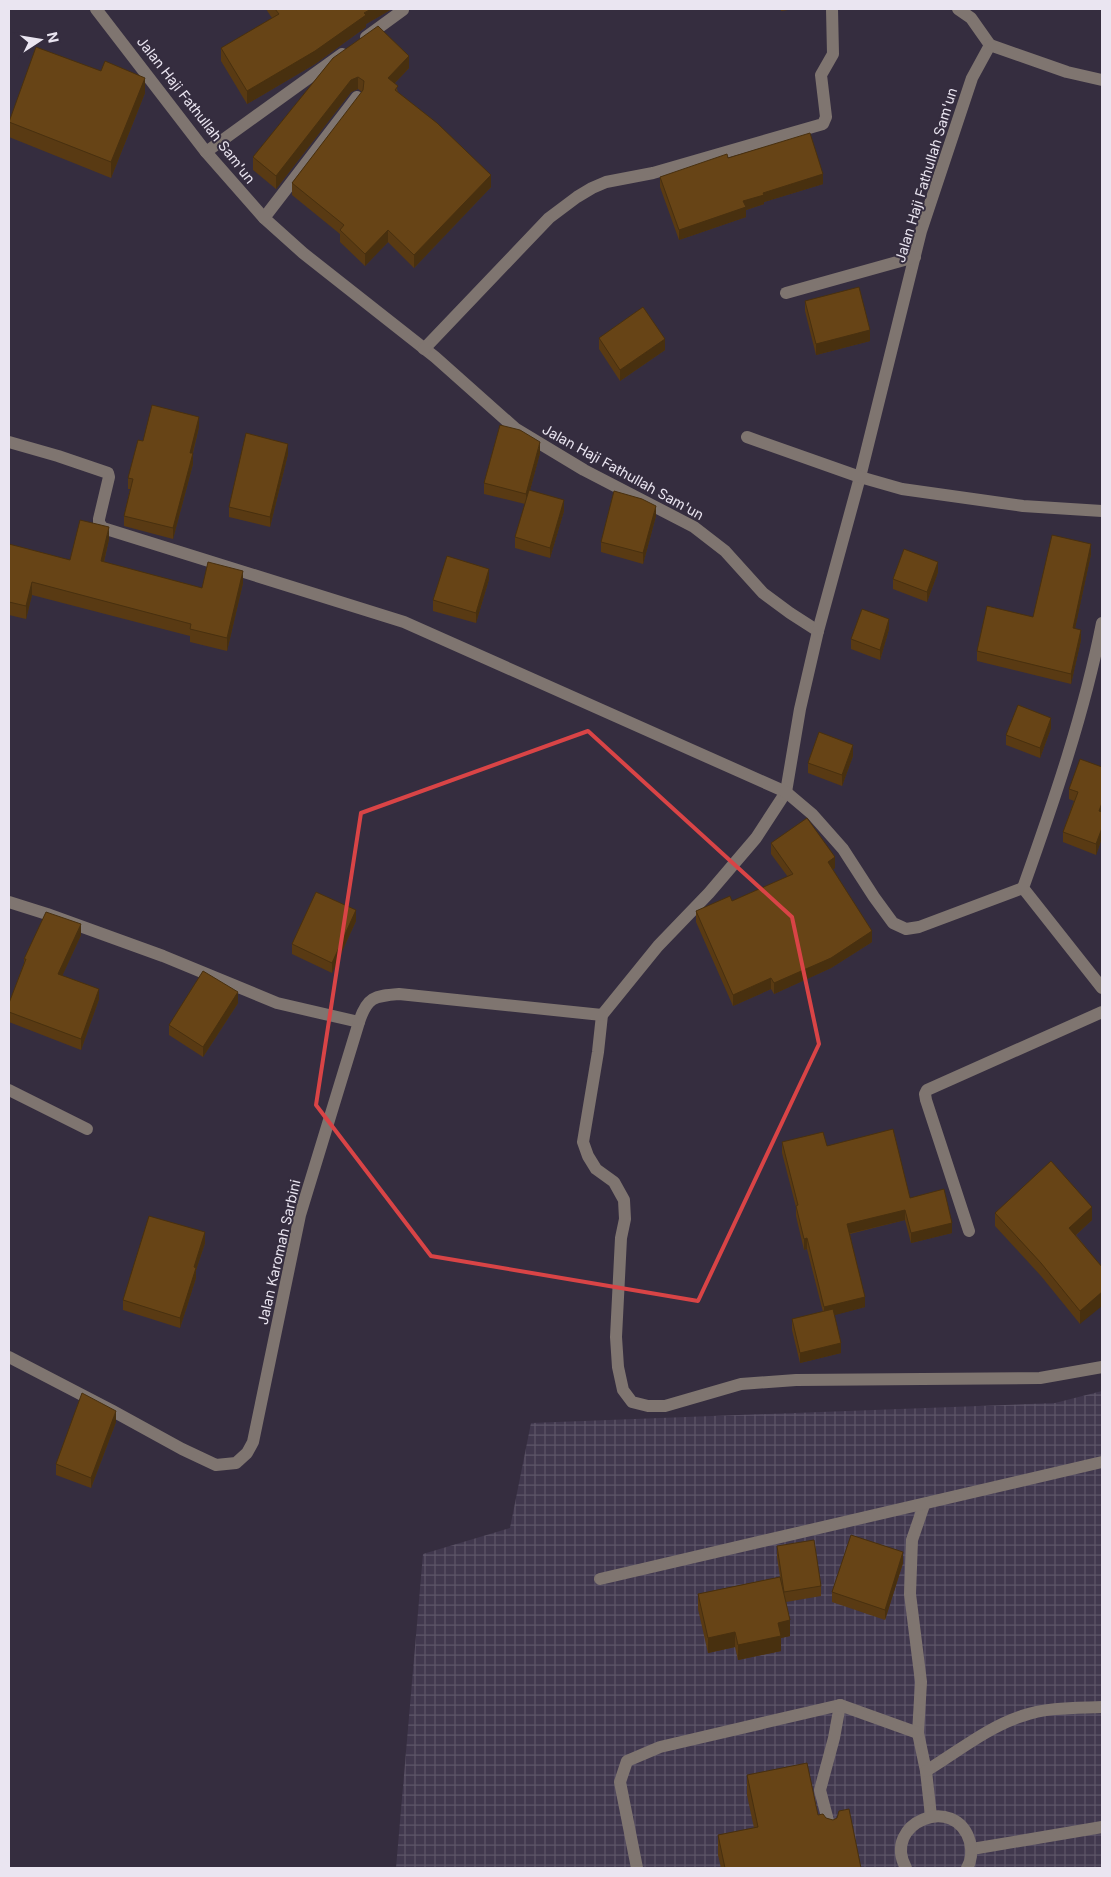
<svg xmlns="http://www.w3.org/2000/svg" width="1111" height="1877" viewBox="0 0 1111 1877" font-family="Inter,sans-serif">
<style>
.industrial{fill:url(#industrial-grid)}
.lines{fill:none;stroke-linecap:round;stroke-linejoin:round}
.minor{stroke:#7f7570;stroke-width:12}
.wall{fill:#593a13}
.shaded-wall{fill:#48300f}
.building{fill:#674416;stroke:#48300f}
.marked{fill:none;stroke:#d94446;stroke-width:4;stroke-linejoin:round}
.labels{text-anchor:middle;stroke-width:4;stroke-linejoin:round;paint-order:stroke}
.street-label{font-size:14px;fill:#eae5f1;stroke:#352d3f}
</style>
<defs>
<pattern id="industrial-grid" width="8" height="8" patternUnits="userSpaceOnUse" patternTransform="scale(1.25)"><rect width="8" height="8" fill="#41384e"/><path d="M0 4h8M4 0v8" fill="none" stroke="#5d5568"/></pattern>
</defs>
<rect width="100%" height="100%" fill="#352d3f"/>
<path class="industrial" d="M1102 1391V1868H396L423 1554 510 1528 531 1423 1055 1403Z"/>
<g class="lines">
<g class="minor">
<path d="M96 9 206 152 264 218 303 253 435 357 516 429 584 470 694 527 725 551 763 593 790 613 818 631"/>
<path d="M958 9 971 18 990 45"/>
<path d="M366 37 403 10"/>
<path d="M1102 80 1067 72 990 45 972 78 921 231 860 477 818 631 800 709 786 792 756 838 709 893 658 946 602 1015 598 1052 583 1142 588 1156 596 1169 614 1182 624 1200 625 1219 621 1238 616 1337 618 1367 623 1390 632 1402 648 1406H665L741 1384 796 1380 1040 1378 1102 1367"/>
<path d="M206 152 342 54"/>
<path d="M264 218 357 97"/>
<path d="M786 293 915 257"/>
<path d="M424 349 549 218 577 197 592 188 606 182 653 173 823 124 826 117 821 75 833 54 832 9"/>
<path d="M747 437 860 477 902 489 1023 506 1102 511"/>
<path d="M9 442 58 456 108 473 109 477 99 519V523L103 528 404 622 786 792 812 814 843 849 874 897 893 923 906 929 919 927 1023 888"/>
<path d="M1102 623C1084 714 1054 801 1023 888L1102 988"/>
<path d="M9 902 47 914 163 956 277 1003 359 1022"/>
<path d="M9 1090 87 1129"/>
<path d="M969 1231 926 1100 925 1094 927 1090 1102 1012"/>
<path d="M9 1357 111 1410 182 1449 216 1465 236 1463 247 1453 253 1442 300 1215 359 1022C367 997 374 996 399 994L602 1015"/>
<path d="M924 1505 912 1540 910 1594 921 1682 918 1733 926 1771 931 1816"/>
<path d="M600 1579 1102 1462"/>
<path d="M926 1771C957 1752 988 1727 1022 1716 1047 1707 1076 1708 1102 1707"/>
<path d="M831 1832 820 1790 834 1738 840 1705"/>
<path d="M972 1849 1102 1827"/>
<path d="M637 1868 620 1782 627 1761 660 1747 840 1705 918 1733"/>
<path d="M906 1868C881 1823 956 1792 970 1842 972 1851 972 1860 967 1868"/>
</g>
</g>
<g class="wall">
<path d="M266 9H392L366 24V27L315 64 247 104 221 61V48L272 18Z"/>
<path d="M781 9H795L781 11Z"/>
<path d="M333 58 409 68 395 83 398 92 491 187 414 268 388 242 365 266 340 242V234L292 195V183L362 92 358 89 351 92 276 189 253 170V157Z"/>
<path d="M145 93 111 178 9 137V121Z"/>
<path d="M728 158 823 184 764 202V204L746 210V217L679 240 660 187V177Z"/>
<path d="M805 301 870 341 816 355 805 311Z"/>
<path d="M599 338 665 350 620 381 599 349Z"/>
<path d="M199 427 193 453V464L173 539 124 526V516L130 489H128V478L143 441Z"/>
<path d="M540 453 530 490 564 511 550 558 515 548V537L525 504 484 494V483Z"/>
<path d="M288 454 270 527 229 517V507Z"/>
<path d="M656 516 643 564 601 552V542Z"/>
<path d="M109 539 104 562 202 588 243 583 227 651 190 642V636L32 595 26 619 9 615V544L70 560Z"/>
<path d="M1091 554 1075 628 1081 640 1071 684 977 661V651L1033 617Z"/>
<path d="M938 572 927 602 893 589V579Z"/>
<path d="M489 579 476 623 433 611V600Z"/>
<path d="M889 629 880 660 851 649V639Z"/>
<path d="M1051 728 1040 758 1006 745V735Z"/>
<path d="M853 756 842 786 808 773V763Z"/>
<path d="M1102 767V838L1096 855 1063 842V832L1074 801 1069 799V789Z"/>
<path d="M771 843 835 868 833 869 872 942 831 968 774 994 771 989 733 1006 696 922V911L732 901 788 877 771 854Z"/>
<path d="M356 921 332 973 292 954V944Z"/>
<path d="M81 935 62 976 99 999 81 1050 9 1022V1003L24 963V959Z"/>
<path d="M238 1003 203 1057 169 1035V1025Z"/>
<path d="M782 1142 827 1146 910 1198 952 1233 911 1243 905 1220 850 1234 865 1307 834 1315 841 1353 800 1363 792 1330V1319L823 1312 807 1249 804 1250 796 1216V1207L782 1153Z"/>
<path d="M995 1213 1092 1220 1076 1235 1102 1267 1080 1324 1041 1276 995 1226Z"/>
<path d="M205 1243 196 1270V1278L180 1328 123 1310V1300Z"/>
<path d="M116 1422 91 1488 56 1475V1464Z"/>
<path d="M777 1546 821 1586V1596L786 1602 790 1636 781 1638V1651L738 1660 735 1647 708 1653 698 1609V1594L780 1577 777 1557Z"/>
<path d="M903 1563 885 1620 832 1602V1592Z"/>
<path d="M747 1775 818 1815 861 1868H721L718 1855V1835L754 1828 747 1795Z"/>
</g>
<g class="shaded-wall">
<path d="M371 9H392L366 24V27L315 64 247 104V91Z"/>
<path d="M409 56V68L388 90V78Z"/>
<path d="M358 77V89L351 92 276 189V176L351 80Z"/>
<path d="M145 78V93L111 178V162Z"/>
<path d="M823 174V184L764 202V204L746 210V217L679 240V230L743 201 763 193Z"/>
<path d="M491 175V187L414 268V255Z"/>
<path d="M388 230V242L365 266V254Z"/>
<path d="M870 330V341L816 355V344Z"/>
<path d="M665 339V350L620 381V370Z"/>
<path d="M199 417V427L190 463V453Z"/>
<path d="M540 442V453L526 505V494Z"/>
<path d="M288 444V454L270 527V517Z"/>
<path d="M193 453V464L173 539V528Z"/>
<path d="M564 500V511L550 558V548Z"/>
<path d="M656 506V516L643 564V553Z"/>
<path d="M109 527V539L101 574V561Z"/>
<path d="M1091 544V554L1073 638V628Z"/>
<path d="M938 562V572L927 602V592Z"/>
<path d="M489 569V579L476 623V613Z"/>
<path d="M243 571V583L227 651V638Z"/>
<path d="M32 582V595L26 619V606Z"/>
<path d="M889 619V629L880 660V650Z"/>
<path d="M1081 630V640L1071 684V674Z"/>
<path d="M1051 718V728L1040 758V748Z"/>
<path d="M853 745V756L842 786V775Z"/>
<path d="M1102 803V814L1099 811Z"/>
<path d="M1102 828V838L1096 855V844Z"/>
<path d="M835 857V868L828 872V862Z"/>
<path d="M356 910V921L332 973V963Z"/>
<path d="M81 924V935L58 985V974Z"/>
<path d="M872 931V942L831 968 774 994V983Z"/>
<path d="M771 978V989L733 1006V995Z"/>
<path d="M99 989V999L81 1050V1039Z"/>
<path d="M238 992V1003L203 1057V1047Z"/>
<path d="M1092 1207V1220L1069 1241V1228Z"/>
<path d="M905 1210V1220L847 1234V1224Z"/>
<path d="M952 1223V1233L911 1243V1233Z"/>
<path d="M205 1232V1243L196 1270V1278L180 1328V1318L194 1267Z"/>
<path d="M807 1238V1249L804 1250V1239Z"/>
<path d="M1102 1292V1306L1080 1324V1311Z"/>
<path d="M865 1297V1307L824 1318V1307Z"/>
<path d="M841 1343V1353L800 1363V1353Z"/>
<path d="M116 1411V1422L91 1488V1478Z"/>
<path d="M903 1552V1563L885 1620V1610Z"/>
<path d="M790 1620V1636L781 1638V1651L738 1660V1645L778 1623Z"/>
<path d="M735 1632V1647L708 1653V1638Z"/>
</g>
<g class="building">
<path d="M275 9H371L364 13 366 15 315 51 247 91 221 48 279 14Z"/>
<path d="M378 26 409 56 388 78 398 86 395 90 437 123 491 175 414 255 388 230 365 254 340 230 344 225 292 183 363 90 364 81 358 77 351 80 276 176 253 157 333 58Z"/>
<path d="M36 47 101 71 105 61 145 78 111 162 9 122Z"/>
<path d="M810 133 823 174 763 193 764 195 743 201 746 207 679 230 660 177 727 154 728 158Z"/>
<path d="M859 287 870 330 816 344 805 301Z"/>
<path d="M643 307 665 339 620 370 599 338Z"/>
<path d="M152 405 199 417 190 453H193L173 528 124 516 133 479 128 478 138 440 143 441Z"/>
<path d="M500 425 520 430 540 442 526 494 484 483Z"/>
<path d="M246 433 288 444 270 517 229 507Z"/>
<path d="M529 490 564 500 550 548 515 537Z"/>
<path d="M614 491 642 499 656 506 643 553 601 542Z"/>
<path d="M80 520 109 527 101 561 202 588 208 562 243 571 227 638 190 629 191 624 32 582 26 606 9 602V544L70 560Z"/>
<path d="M1052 535 1091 544 1073 628 1081 630 1071 674 977 651 987 606 1033 617Z"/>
<path d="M904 549 938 562 927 592 893 579Z"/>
<path d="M447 556 489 569 476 613 433 600Z"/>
<path d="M862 609 889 619 880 650 851 639Z"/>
<path d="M1018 705 1051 718 1040 748 1006 735Z"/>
<path d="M819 732 853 745 842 775 808 763Z"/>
<path d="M1080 759 1102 767V803L1099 811 1102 812V828L1096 844 1063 832 1078 792 1069 789Z"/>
<path d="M807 818 835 857 828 862 872 931 831 958 774 983 771 978 733 995 696 911 730 896 732 901 793 874 771 843Z"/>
<path d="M316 892 356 910 332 963 292 944Z"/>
<path d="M46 912 81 924 58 974 99 989 81 1039 9 1012V1003L26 959H24Z"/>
<path d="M203 971 238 992 203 1047 169 1025Z"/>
<path d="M893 1129 910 1198 944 1189 952 1223 911 1233 905 1210 847 1224 865 1297 824 1307 807 1238 804 1239 796 1206 798 1205 782 1142 823 1132 827 1146Z"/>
<path d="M1051 1161 1092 1207 1069 1228 1102 1267V1292L1080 1311 1041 1263 995 1213Z"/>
<path d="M149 1216 205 1232 194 1267 196 1268 180 1318 123 1300Z"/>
<path d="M833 1309 841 1343 800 1353 792 1319Z"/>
<path d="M82 1393 116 1411 91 1478 56 1464Z"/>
<path d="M851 1535 903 1552 885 1610 832 1592Z"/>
<path d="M814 1540 821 1586 784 1592 777 1546Z"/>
<path d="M780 1577 790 1620 778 1623 781 1636 738 1645 735 1632 708 1638 698 1594Z"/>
<path d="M807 1763 818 1815 823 1814 826 1818 833 1820 837 1818 839 1811 849 1809 861 1868H725L718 1835 758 1827 747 1775Z"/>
</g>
<path class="marked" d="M588 731 792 917 819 1044 698 1301 431 1256 316 1105 361 813Z"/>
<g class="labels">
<g class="street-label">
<text transform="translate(196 110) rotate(52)" y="5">Jalan Haji Fathullah Sam'un</text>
<text transform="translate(926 175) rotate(-73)" y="5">Jalan Haji Fathullah Sam'un</text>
<text transform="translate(623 472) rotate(29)" y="5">Jalan Haji Fathullah Sam'un</text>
<text transform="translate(279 1252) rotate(-77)" y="5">Jalan Karomah Sarbini</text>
</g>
</g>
<rect width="1111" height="1877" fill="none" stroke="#eae5f1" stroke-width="20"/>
<g transform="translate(40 40) rotate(78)" stroke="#352d3f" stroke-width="4" paint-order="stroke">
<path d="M0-4L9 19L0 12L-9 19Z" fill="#eae5f1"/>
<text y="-8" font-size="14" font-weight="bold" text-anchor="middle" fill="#eae5f1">N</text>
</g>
</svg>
